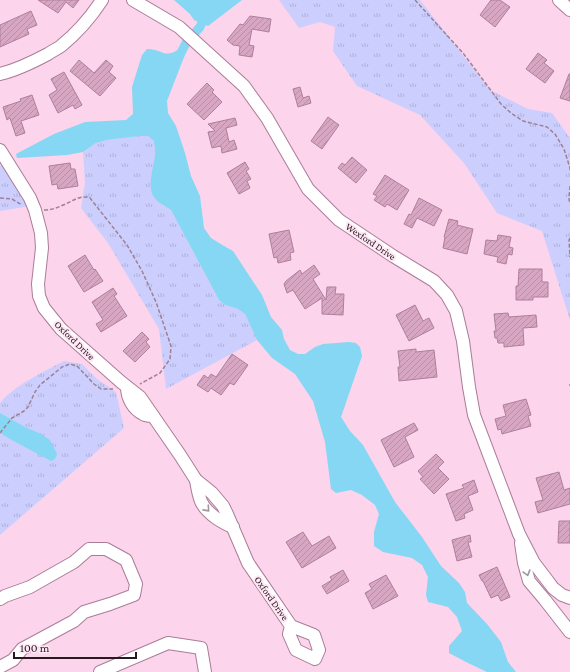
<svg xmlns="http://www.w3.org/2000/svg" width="570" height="672" viewBox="0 0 570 672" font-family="'Crimson Pro',serif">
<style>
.grass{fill:url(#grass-tufts)}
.water{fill:#85d7f4}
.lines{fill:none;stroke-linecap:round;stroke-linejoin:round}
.canal{stroke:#85d7f4;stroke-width:9}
.building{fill:url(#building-hatch);stroke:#ad7f9b}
.minor-casing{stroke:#aa7c98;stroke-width:14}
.path{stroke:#9f8193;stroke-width:1.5;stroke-dasharray:4 2;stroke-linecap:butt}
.minor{stroke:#fff;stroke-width:12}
.oneway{stroke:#9f979c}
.labels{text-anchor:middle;stroke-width:4;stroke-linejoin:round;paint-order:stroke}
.street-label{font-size:10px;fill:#291722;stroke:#fde8f4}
</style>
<defs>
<pattern id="grass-tufts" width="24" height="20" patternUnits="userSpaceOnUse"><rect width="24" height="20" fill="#cccffe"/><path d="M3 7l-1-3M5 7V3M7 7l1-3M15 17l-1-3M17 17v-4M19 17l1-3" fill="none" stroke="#afb1d9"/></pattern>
<pattern id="building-hatch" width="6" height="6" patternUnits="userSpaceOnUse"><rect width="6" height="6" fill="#d7a6c3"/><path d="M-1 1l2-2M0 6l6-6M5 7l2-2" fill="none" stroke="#b98ea7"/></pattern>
</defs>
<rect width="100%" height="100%" fill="#fcd4eb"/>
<g class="grass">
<path d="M279 0H420L490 90 528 109 552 113 570 138V320L542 231 497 213 464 163 420 115 357 86 333 51 335 27 320 22 299 28Z"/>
<path d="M139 136H148L154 141 155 151 151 182 162 205 171 210 219 300 225 305 238 309 245 314 257 340 166 389 159 329 108 243 81 208 85 183 83 152 96 143 107 140Z"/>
<path d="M3 165 30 206 0 211V166Z"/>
<path d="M64 361 82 364 97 379 116 392 124 428 0 535V403C13 386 45 371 64 361Z"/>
</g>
<g class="water">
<path d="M174 0H242L208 26 194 20 190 14Z"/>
<path d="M180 48 185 51 184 57 167 101 168 113 176 126 185 153 191 176 200 196 204 228 211 238 224 246 233 251 262 295 271 317 282 330 284 339 290 350 298 354H305L315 347 323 344 349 342 356 343 360 347 362 356 341 417 350 431 363 445 395 502 422 537 441 566 459 583 465 592 467 603 487 624 501 642 508 662 516 672H487L466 662 449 653V646L462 631 457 617 448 607 428 602 426 595 428 577 422 565 412 558 383 552 374 546V532L379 514 375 505 362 495 351 490 336 493 331 489 325 442 313 401 295 374 272 358 257 340 245 314 238 309 225 305 219 300 171 210C165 206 158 203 154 197 146 186 155 164 155 151 155 148 154 144 154 141L148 136H139L107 140 96 143 83 152 67 155 17 158 16 154 54 134 85 122 126 120 133 114 132 87 142 55 147 49C164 49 164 60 180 48Z"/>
<path d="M0 413 25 427 39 433 50 440 57 454 55 459 51 461 10 439 0 433Z"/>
</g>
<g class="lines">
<path class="canal" d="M178 59 186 43 200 27 212 0"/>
</g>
<g class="building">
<path d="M38 0H79L73 8 66 2 58 13Z"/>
<path d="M491 0H500L510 7 495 27 480 15Z"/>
<path d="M31 11 37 25 27 29 29 34 0 47V25Z"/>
<path d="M250 16 271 19 269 32 252 29 249 45 254 46 252 57 239 55 240 46 233 45 227 40 240 24 243 25Z"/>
<path d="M538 53 547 60 544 63 554 71 545 83 526 69Z"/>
<path d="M79 60 94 73 106 60 113 66 109 72 116 78 100 96 70 71Z"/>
<path d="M64 72 82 105 75 109 73 105 58 113 49 95 57 90 51 79Z"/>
<path d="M569 74H570V101L560 98Z"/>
<path d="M207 83 214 90 212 92 222 102 204 120 187 104Z"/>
<path d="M300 87 303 98 309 96 311 103 298 107 293 89Z"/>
<path d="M32 95 39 115 21 121 25 133 16 136 10 118 7 120 3 107 21 101 20 99Z"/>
<path d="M328 117 339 125 322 149 311 141Z"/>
<path d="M235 118 237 125 226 128 229 142 234 140 237 149 222 153 221 146 212 148 208 132 215 131 208 124Z"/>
<path d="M352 157 367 170 356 183 338 168 342 163 345 165Z"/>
<path d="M245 162 249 169 246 171 251 179 247 181 250 188 239 194 227 173Z"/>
<path d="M70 163 71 169H75L78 186 58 189 57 184 52 185 49 166Z"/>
<path d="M385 175 409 190 397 210 387 204 385 207 374 200 377 196 373 194Z"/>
<path d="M419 198 442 210 434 226 417 218 412 228 404 224 409 214 411 215Z"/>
<path d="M449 219 458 221 457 225 473 229 467 254 443 248 445 237H444Z"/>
<path d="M289 230 294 252 290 253 291 260 278 263 277 257 274 258 269 234Z"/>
<path d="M498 235 511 237 509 247 513 248 512 255 508 254 506 264 497 262 498 257 484 254 486 240 497 241Z"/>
<path d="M85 255 94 270 95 269 103 281 84 292 68 266Z"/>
<path d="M314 265 320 274 313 279 326 300 327 287H336L335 294H344L343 315 322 314V298L305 309 293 290 287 293 284 284 286 281 300 270 302 274Z"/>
<path d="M519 269H542V282H548V297H533V300H516V286H518Z"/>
<path d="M113 288 117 294 114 296 127 316 101 332 96 324 103 320 92 302Z"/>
<path d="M415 305 423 321 429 318 434 328 409 341 396 315Z"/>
<path d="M508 313 509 317 536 315 537 327 523 328 524 345 504 347V343H498L497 338H495L494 331H496L494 314Z"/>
<path d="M142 332 149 339 146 342 150 347 135 362 123 351Z"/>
<path d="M416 349V352L434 350 437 377 399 381 398 367H400L398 351Z"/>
<path d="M232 354 248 365 234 385 230 383 221 395 211 388 208 392 197 385 204 375 208 378 211 374 216 377Z"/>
<path d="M526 399 531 415 528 416 531 426 502 434 501 429 498 430 495 419 506 416 503 405Z"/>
<path d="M414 423 418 430 405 437 414 457 394 467 381 440Z"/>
<path d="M436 454 444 462 438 468 449 479 434 494 420 479 423 477 418 471Z"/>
<path d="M559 472 564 490 570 488V504L538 513 535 502 543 500 536 478Z"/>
<path d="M474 480 478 492 468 496 473 510 464 514 465 518 456 521 446 494 464 488 462 485Z"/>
<path d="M559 521H570V543H558Z"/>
<path d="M303 532 312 546 329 536 336 548 302 568 286 542Z"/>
<path d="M470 535 471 542H468L472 557 457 561 452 540Z"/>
<path d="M497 567 510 597 501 601 498 595 491 598 483 581H482L479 575Z"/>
<path d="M343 570 349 581 327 594 322 586 332 580 330 577Z"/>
<path d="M386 575 398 596 373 609 365 593 372 589 369 584Z"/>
</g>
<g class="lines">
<defs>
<g id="minor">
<path d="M133 0 179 27 244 86 267 118 308 189 339 220 393 256 434 281 447 295 456 311 463 341 469 387 474 415 519 534 534 563 547 580 553 588 562 595 570 598"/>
<path d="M559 0 570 10"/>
<path d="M0 74C17 70 33 62 48 54 52 51 57 49 61 46 77 33 91 17 102 0"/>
<path d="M0 150 30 198 35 210 41 233 42 248 38 284 39 296 44 308 61 329 121 382 140 397 180 455 196 480 212 493 223 506 227 514 248 563 291 626 314 635 319 650 315 659 296 650 289 634 291 626"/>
<path d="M127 387C127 398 133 409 143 414 145 416 150 416 153 416"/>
<path d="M196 480C199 499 200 506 216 518 222 522 227 525 233 527"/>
<path d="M521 543 524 563 529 581 545 600 570 632"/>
<path d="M0 599 5 596 30 587 74 562 89 549H106L126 560 136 584 134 595 110 604 84 612 74 621 22 649 13 660 0 667"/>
<path d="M100 672 168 643 201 648 205 672"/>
</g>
</defs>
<use href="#minor" class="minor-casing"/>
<g class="path">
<path d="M415 0 463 53 501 104 511 113 523 121 547 127 555 134 564 149 570 168V172"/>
<path d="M570 186 569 199 570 204"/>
<path d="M0 198 12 199 22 205"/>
<path d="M44 210C51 210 57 208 63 205 72 202 80 194 90 198L127 245 142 271 156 302 171 346 170 359 160 373 140 384"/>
<path d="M570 238 569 240 570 257"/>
<path d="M570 384V386"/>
<path d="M0 433 12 418 24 411 28 407 35 392 40 385 62 367 70 364 77 366 94 384 101 389H113"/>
</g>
<use href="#minor" class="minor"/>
</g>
<defs><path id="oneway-chevron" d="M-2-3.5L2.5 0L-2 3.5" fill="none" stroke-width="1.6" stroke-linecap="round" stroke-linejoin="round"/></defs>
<g class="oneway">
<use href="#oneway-chevron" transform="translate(207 509) rotate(48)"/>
<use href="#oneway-chevron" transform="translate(527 573) rotate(74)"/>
</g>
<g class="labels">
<g class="street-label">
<text transform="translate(371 241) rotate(34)" y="4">Wexford Drive</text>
<text transform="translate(75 340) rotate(44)" y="4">Oxford Drive</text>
<text transform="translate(272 598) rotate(55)" y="4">Oxford Drive</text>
</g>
</g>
<path d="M14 652v6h122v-6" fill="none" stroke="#291722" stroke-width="2"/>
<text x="20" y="652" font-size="12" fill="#291722" stroke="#fde8f4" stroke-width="3" paint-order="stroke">100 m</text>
</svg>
